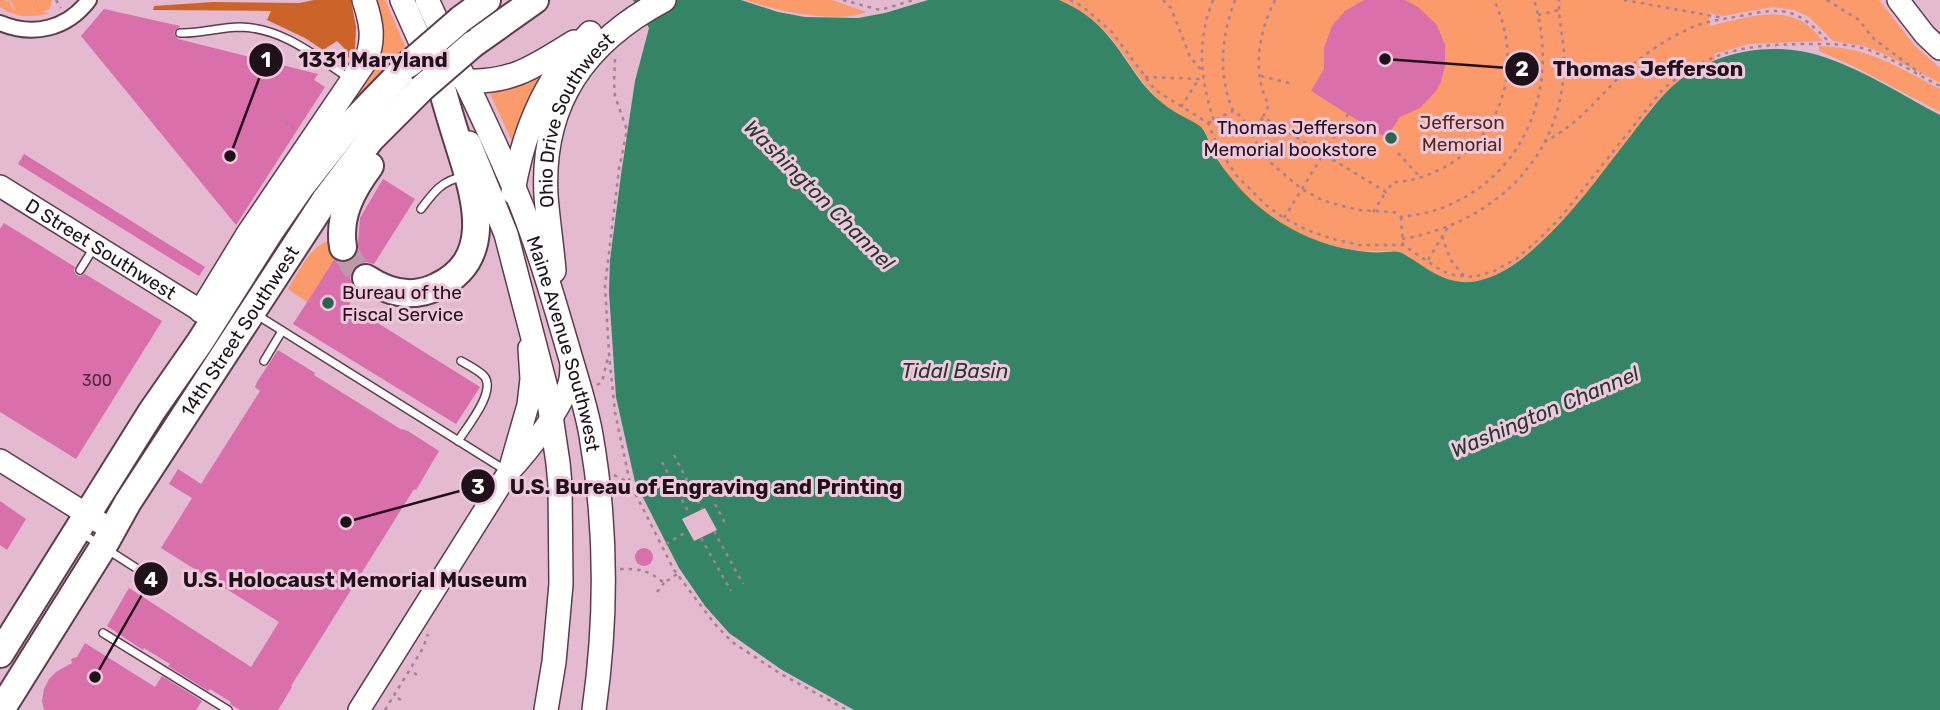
<svg xmlns="http://www.w3.org/2000/svg" width="1940" height="710" viewBox="0 0 1940 710" font-family="Rubik,sans-serif">
<style>
.green{fill:#fb9a6a}
.forest{fill:#cc6429}
.water{fill:#358468}
.pier{fill:#e3bacf}
.building{fill:#d96fab}
.lines{fill:none;stroke-linecap:round;stroke-linejoin:round}
.highway-tunnel{stroke:#bc98ab;stroke-width:26;stroke-dasharray:26 13;stroke-linecap:butt}
.lane-casing{stroke:#5d3c4e;stroke-width:10}
.street-casing{stroke:#5d3c4e;stroke-width:18}
.secondary-casing{stroke:#5d3c4e;stroke-width:24}
.primary-casing{stroke:#5d3c4e;stroke-width:26}
.highway-casing{stroke:#5d3c4e;stroke-width:30}
.path{stroke:#a38293;stroke-width:2.5;stroke-dasharray:3.5 5;stroke-linecap:butt}
.lane{stroke:#fff;stroke-width:7}
.street{stroke:#fff;stroke-width:14}
.secondary{stroke:#fff;stroke-width:21}
.primary{stroke:#fff;stroke-width:23}
.highway{stroke:#fff;stroke-width:26}
.highway-bridge-casing{stroke:#5d3c4e;stroke-width:30;stroke-linecap:butt}
.highway-bridge{stroke:#fff;stroke-width:26}
.poi-dot{fill:#2a654f;stroke:#f0c7dc;stroke-width:2.5}
.labels{text-anchor:middle;stroke-width:6;stroke-linejoin:round;paint-order:stroke}
.number-label{font-size:16px;fill:#4e283e}
.street-label{font-size:19px;fill:#1f1119;stroke:#f0c7dc}
.park-label{font-size:19px;fill:#552a14;stroke:#f0c7dc}
.poi-label{font-size:19px;fill:#1f1119;stroke:#f0c7dc;text-anchor:end}
.water-label{font-size:21px;font-style:italic;fill:#223b31;stroke:#f0c7dc}
.leader{fill:none;stroke:#1f1119;stroke-width:2.5}
.callout-dot{fill:#1f1119;stroke:#f0c7dc;stroke-width:2.5}
.mark-label{font-size:21px;text-anchor:middle;font-weight:bold;fill:#fff}
.callout-label{font-size:21px;text-anchor:middle;font-weight:bold;fill:#1f1119;stroke:#f0c7dc;stroke-width:6;stroke-linejoin:round;paint-order:stroke}
</style>
<rect width="100%" height="100%" fill="#e3bacf"/>
<g class="green">
<path d="M0 0H6L5 2 9 0 11 6 16 11 10 0H33L34 3V0H52L50 9 42 12 50 13C33 18 15 18 0 7Z"/>
<path d="M372 0H385L406 48 356 100 309 155 375 63Z"/>
<path d="M746 0H832L866 12C837 24 776 11 746 0Z"/>
<path d="M1059 0H1879L1914 45 1940 68V83L1882 53 1863 46 1833 41 1809 17 1794 10 1773 7 1723 16 1709 13V17L1711 18 1709 19 1710 26C1737 20 1776 6 1803 22 1811 27 1817 34 1823 41L1749 44 1714 54 1715 60C1693 71 1672 86 1655 104 1617 153 1530 287 1461 282 1444 280 1428 270 1414 261 1410 258 1405 254 1400 252 1394 250 1372 252 1364 251 1330 248 1297 235 1270 216 1247 199 1228 178 1214 153 1210 146 1208 135 1203 129 1200 126 1193 123 1189 120 1177 113 1165 107 1155 96 1141 82 1132 66 1120 50 1105 28 1084 10 1059 0Z"/>
<path d="M1819 46C1868 47 1898 67 1940 89V112L1855 67 1819 51Z"/>
<path d="M545 71 515 148 488 89Z"/>
<path d="M331 240 337 256 307 302 288 289C299 272 310 245 331 240Z"/>
</g>
<path class="forest" d="M314 0H351L356 27 355 50 344 63 338 61 345 49 337 41 323 50 305 38 267 20 271 11 153 10 154 6 213 2 299 3Z"/>
<path class="water" d="M633 0H741L778 12 805 17 858 18 885 13 928 0H1059C1102 18 1115 45 1140 80 1149 92 1161 103 1172 110 1181 116 1192 120 1201 127 1207 133 1209 144 1213 152 1218 161 1225 171 1232 179 1261 216 1307 243 1353 250 1364 252 1375 253 1386 252 1390 252 1394 251 1398 252 1402 252 1408 257 1412 259 1427 269 1442 280 1461 282 1490 284 1519 263 1539 244 1572 214 1598 178 1625 143 1641 123 1656 101 1675 84 1717 49 1776 40 1827 58 1865 71 1904 96 1940 115V710H854L782 670 729 633 705 606 679 568 635 482 616 397 609 292 610 260 621 175 635 81 649 28Z"/>
<path class="pier" d="M705 508 717 530 694 541 682 519Z"/>
<g class="building">
<path d="M1364 0H1405L1418 7 1437 25 1445 45V66L1441 81 1437 90 1420 108 1400 117 1386 138 1311 91 1324 69V48L1332 26 1345 11Z"/>
<path d="M104 9 180 26 174 32 178 39 318 74 314 80 325 87 236 225 81 36Z"/>
<path d="M24 154 205 267 199 276 18 164Z"/>
<path d="M383 179 415 199 374 264 366 262 358 265 353 269 350 278 353 286 357 291 349 305 480 387 456 424 293 324 334 260 345 263 351 260 357 254 360 218Z"/>
<path d="M4 223 75 267 74 270 76 275 80 276 85 274 162 321 76 459 0 412V229Z"/>
<path d="M278 350 315 373 314 375 402 430V429L408 431 439 451 416 490 414 489 291 686 292 687 278 710H240L230 704 231 702 210 689 208 691 168 666 170 664 144 648 143 650 107 626 129 588 251 667 279 622 161 548 192 498 169 484 178 469 201 484 260 391 255 387 257 382Z"/>
<path d="M0 501 26 519 7 550 0 545Z"/>
<circle cx="644" cy="557" r="9"/>
<path d="M85 643 155 687 162 676 202 701 196 710H44L42 701 44 689 49 679 56 672 72 663 71 659 77 657Z"/>
</g>
<g class="lines">
<path class="highway-tunnel" d="M343 247 353 265 366 278"/>
<defs>
<g id="lane">
<path d="M180 33C200 34 220 27 240 27 283 28 315 56 349 78"/>
<path d="M421 209C433 193 442 180 463 177"/>
<path d="M80 270 93 249"/>
<path d="M257 315 505 470"/>
<path d="M264 361 282 331"/>
<path d="M458 441C467 427 497 391 484 376 478 370 468 365 461 361"/>
<path d="M83 534 147 575"/>
<path d="M103 633 228 710"/>
</g>
<path id="street" d="M0 23C33 37 67 29 89 0"/>
<g id="secondary">
<path d="M1898 0 1925 35 1940 49"/>
<path id="s1" d="M0 186 201 311"/>
<path d="M0 460 112 530"/>
<path d="M509 471 528 405 531 379 529 348"/>
<path d="M359 710 508 473C527 453 565 406 570 379 571 373 571 367 571 362"/>
</g>
<g id="primary">
<path d="M402 0 431 65"/>
<path id="s2" d="M427 0C459 69 494 137 522 207 540 253 554 301 568 349 576 377 586 406 591 435 607 527 607 618 594 710"/>
<path d="M465 81C513 83 535 66 574 42"/>
<path d="M469 143 506 234 548 396 558 463 560 485 561 584 554 662 546 710"/>
<path d="M513 192C520 150 535 105 559 70 568 57 579 45 590 33"/>
<path id="s3" d="M554 271C552 246 548 221 546 196 541 103 585 42 664 0"/>
<path d="M201 311 248 234 366 60C375 39 371 21 364 0"/>
</g>
<g id="highway">
<path d="M461 19 487 0"/>
<path d="M473 44 535 0"/>
<path d="M343 247C338 216 352 190 370 166"/>
<path d="M366 278C387 292 412 299 436 287 493 261 477 203 462 155 455 133 448 111 442 88"/>
<path d="M0 654 152 411 200 342 271 230 300 188 348 127 409 64"/>
<path id="s4" d="M1 710 103 547 128 502 325 200 371 139 421 89"/>
</g>
</defs>
<use href="#lane" class="lane-casing"/>
<use href="#street" class="street-casing"/>
<use href="#secondary" class="secondary-casing"/>
<use href="#primary" class="primary-casing"/>
<use href="#highway" class="highway-casing"/>
<g class="path">
<path d="M56 0 61 8"/>
<path d="M843 0 880 10 914 0"/>
<path d="M1070 0 1082 6 1112 32 1155 90 1208 123 1220 151 1236 175 1266 205 1284 218 1307 230 1333 239 1359 245H1403L1442 271 1454 275 1474 277 1494 271 1516 259 1537 241 1561 217 1663 89C1711 50 1744 45 1803 44 1823 44 1843 43 1862 48 1890 56 1914 73 1940 86"/>
<path d="M1163 0 1171 8 1190 57 1203 72"/>
<path d="M1213 0C1210 9 1206 18 1205 27 1198 58 1204 91 1214 121"/>
<path d="M1235 0C1221 37 1218 75 1233 111L1242 117 1263 154 1274 166 1302 189 1322 200 1342 206 1360 210 1394 212 1401 217C1417 215 1434 212 1449 205 1530 170 1559 81 1534 0"/>
<path d="M1275 0C1259 31 1251 73 1269 105L1263 117 1386 192 1393 182C1409 182 1424 177 1439 170 1504 139 1524 62 1494 0"/>
<path d="M1624 0 1724 18"/>
<path d="M1827 0 1859 20 1874 39 1921 74"/>
<path d="M1538 15 1559 10"/>
<path d="M615 59 614 82 615 96 627 130 619 169 605 286 609 354 615 412 630 483 674 570 714 623 732 642 781 674 847 710"/>
<path d="M1261 76 1293 84"/>
<path d="M1145 77 1203 79"/>
<path d="M1181 107 1198 80"/>
<path d="M285 122 297 130"/>
<path d="M1208 123 1233 111"/>
<path d="M1252 135 1263 117"/>
<path d="M1544 142C1579 124 1598 98 1625 71 1644 54 1669 37 1693 27 1707 21 1724 19 1740 16 1787 6 1797 9 1830 43"/>
<path d="M1398 153 1420 177"/>
<path d="M1373 212 1386 192"/>
<path d="M1401 217 1403 245"/>
<path d="M1284 218 1348 114"/>
<path d="M1442 236 1450 259 1464 276"/>
<path d="M1402 239C1490 224 1559 162 1564 70 1566 46 1558 23 1559 0"/>
<path d="M1428 260 1448 227"/>
<path d="M597 385 602 382 608 357"/>
<path d="M674 455 702 509"/>
<path d="M662 462 690 515"/>
<path d="M614 475 630 483"/>
<path d="M715 504 726 525"/>
<path d="M714 531 743 584"/>
<path d="M701 538 731 591"/>
<path d="M666 544 688 531"/>
<path d="M620 569C641 569 648 570 664 583L677 574"/>
<path d="M657 592 664 583"/>
<path d="M414 673 419 676"/>
<path d="M398 698 404 702"/>
<path d="M385 710 423 648 428 634"/>
</g>
<use href="#lane" class="lane"/>
<use href="#street" class="street"/>
<use href="#secondary" class="secondary"/>
<use href="#primary" class="primary"/>
<use href="#highway" class="highway"/>
<defs>
<g id="highway-bridge">
<path d="M409 64 461 19"/>
<path d="M421 89 473 44"/>
</g>
</defs>
<use href="#highway-bridge" class="highway-bridge-casing"/>
<use href="#highway-bridge" class="highway-bridge"/>
</g>
<g class="poi-dot">
<circle cx="1391" cy="138" r="7"/>
<circle cx="328" cy="303" r="7"/>
</g>
<g class="labels">
<g class="number-label">
<text x="97" y="386">300</text>
</g>
<g class="street-label">
<text dy="7" stroke="none"><textPath href="#s3" startOffset="159">Ohio Drive Southwest</textPath></text>
<text dy="7" stroke="none"><textPath href="#s1" startOffset="119">D Street Southwest</textPath></text>
<text dy="7" stroke="none"><textPath href="#s4" startOffset="448">14th Street Southwest</textPath></text>
<text dy="7" stroke="none"><textPath href="#s2" startOffset="371">Maine Avenue Southwest</textPath></text>
</g>
<g class="park-label">
<text x="1462" y="129">Jefferson<tspan x="1462" dy="22">Memorial</tspan></text>
</g>
<g class="poi-label">
<text x="1377" y="134">Thomas Jefferson<tspan x="1377" dy="22">Memorial bookstore</tspan></text>
<text x="342" y="299" text-anchor="start">Bureau of the<tspan x="342" dy="22">Fiscal Service</tspan></text>
</g>
<g class="water-label">
<text transform="translate(819 195) rotate(45)" y="7">Washington Channel</text>
<text x="955" y="378">Tidal Basin</text>
<text transform="translate(1545 412) rotate(-23)" y="7">Washington Channel</text>
</g>
</g>
<path class="leader" d="M230 156L266 60M1385 59L1522 69M346 522L478 486M95 677L151 579"/>
<g class="callout-dot">
<circle cx="230" cy="156" r="7"/>
<circle cx="1385" cy="59" r="7"/>
<circle cx="346" cy="522" r="7"/>
<circle cx="95" cy="677" r="7"/>
<circle cx="266" cy="60" r="18"/>
<circle cx="1522" cy="69" r="18"/>
<circle cx="478" cy="486" r="18"/>
<circle cx="151" cy="579" r="18"/>
</g>
<g class="mark-label">
<text x="266" y="67">1</text>
<text x="1522" y="76">2</text>
<text x="478" y="494">3</text>
<text x="151" y="587">4</text>
</g>
<g class="callout-label">
<text x="373" y="67">1331 Maryland</text>
<text x="1648" y="76">Thomas Jefferson</text>
<text x="706" y="494">U.S. Bureau of Engraving and Printing</text>
<text x="355" y="587">U.S. Holocaust Memorial Museum</text>
</g>
</svg>
